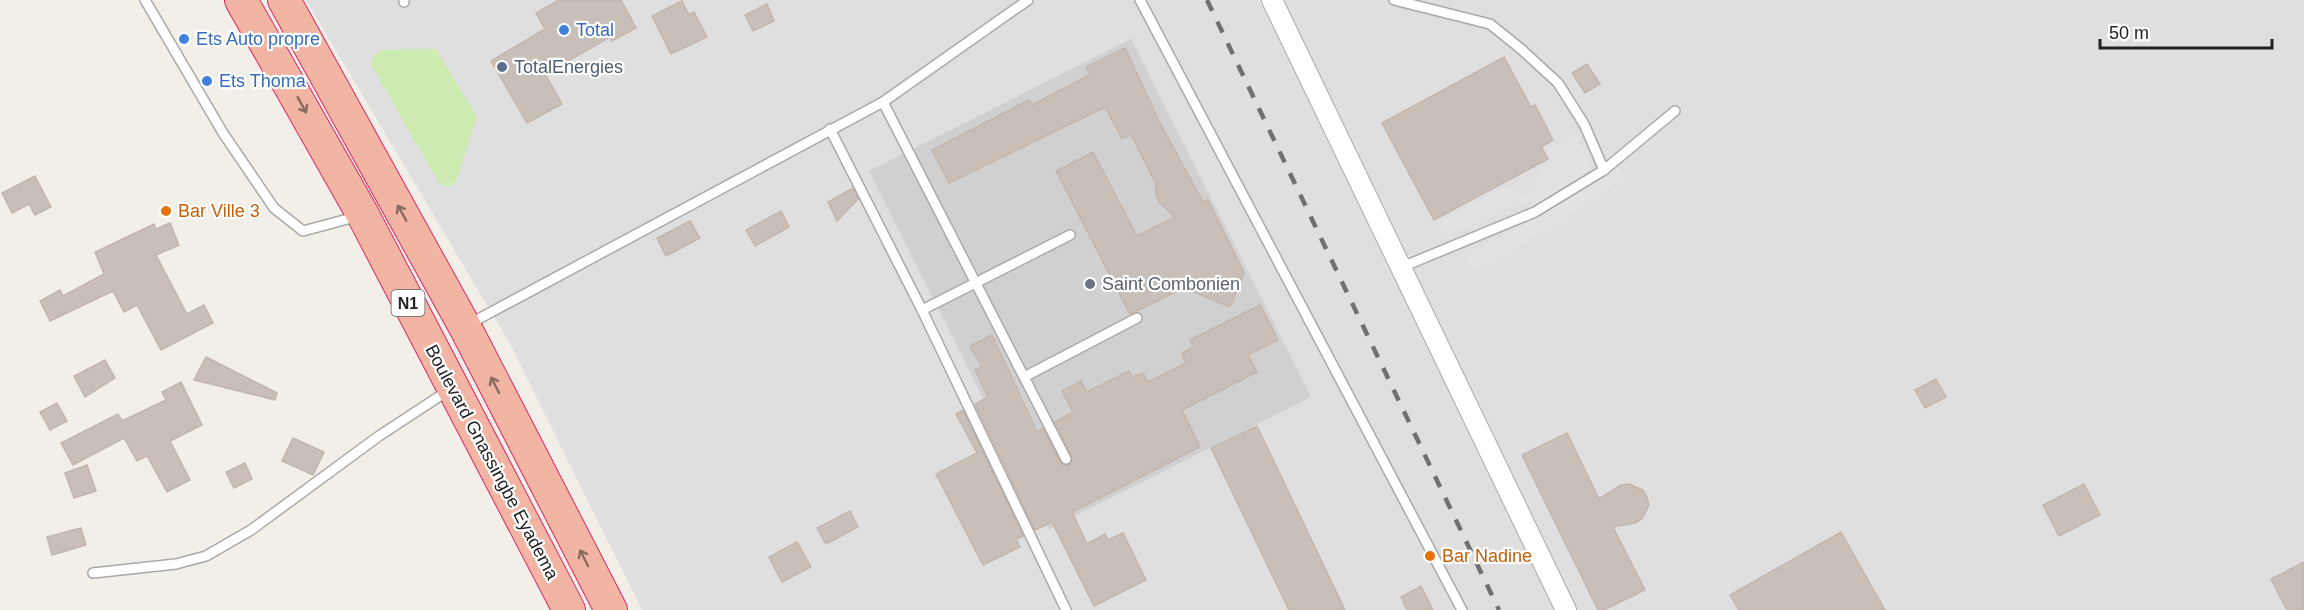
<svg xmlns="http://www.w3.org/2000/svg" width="2304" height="610" viewBox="0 0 2304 610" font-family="Arial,sans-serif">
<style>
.residential{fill:#e0dfdf}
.religious{fill:#d0d0d0}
.grass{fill:#cdebb0}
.parking{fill:#e2e2e2}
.building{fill:#c7bfb8;stroke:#c4b6ab;stroke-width:1.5}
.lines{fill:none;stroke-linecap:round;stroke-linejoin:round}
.service-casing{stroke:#a9a9a9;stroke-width:12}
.minor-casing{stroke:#a9a9a9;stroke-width:22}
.trunk-casing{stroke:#dc2a67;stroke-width:34}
.service{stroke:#fff;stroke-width:9}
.minor{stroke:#fff;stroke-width:20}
.trunk{stroke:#f2b4a3;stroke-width:32}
.rail{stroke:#707070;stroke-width:4.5;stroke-dasharray:12 12;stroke-linecap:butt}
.oneway{stroke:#8a6b62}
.shop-dot{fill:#3f7fe0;stroke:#fff;stroke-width:2}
.service-dot{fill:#5c6f8a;stroke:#fff;stroke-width:2}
.food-dot{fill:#e8710a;stroke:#fff;stroke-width:2}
.worship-dot{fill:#6b7280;stroke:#fff;stroke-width:2}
.labels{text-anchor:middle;stroke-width:4.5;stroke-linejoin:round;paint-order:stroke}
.shield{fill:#fff;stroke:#646464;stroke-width:1.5}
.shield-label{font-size:16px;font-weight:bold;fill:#222}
.shop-label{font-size:18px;fill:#366cbe;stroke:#fff;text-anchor:start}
.service-label{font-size:18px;fill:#4e5e75;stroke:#fff;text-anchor:start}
.food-label{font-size:18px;fill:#c56008;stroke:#fff;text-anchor:start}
.worship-label{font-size:18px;fill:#5b616d;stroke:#fff;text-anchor:start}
.street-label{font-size:18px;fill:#222;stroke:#fff}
</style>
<rect width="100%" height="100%" fill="#f2efe9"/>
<path class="residential" d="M306 0H2304V610H642L510 344Z"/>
<path class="religious" d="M1131 39 1311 397 1049 529 869 171Z"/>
<path class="grass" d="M436 49 477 117 456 181 448 187 442 185 437 180 371 64 375 54 381 50Z"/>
<g class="parking">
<path d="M1576 135 1591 168 1538 204 1519 200 1445 239 1437 224 1504 188 1531 197 1542 168 1552 162 1546 151Z"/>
<path d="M1614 162 1625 177 1563 222 1473 273 1465 256 1542 215Z"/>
</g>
<g class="building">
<path d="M559 0H621L636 28 612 41 610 37 545 74 562 104 527 123 491 61 545 29 536 13Z"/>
<path d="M682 1 689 15 694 12 707 37 671 54 652 16Z"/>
<path d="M767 4 774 21 753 31 745 15Z"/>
<path d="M1125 48 1159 121 1203 202 1208 200 1244 273 1230 307 1184 288 1130 314 1056 171 1093 152 1137 236 1175 217 1159 202 1156 195V184L1131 135 1122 139 1105 107 949 183 932 150 1029 100 1032 105 1090 75 1086 67Z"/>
<path d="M1504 57 1531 107 1535 105 1553 140 1541 147 1548 159 1434 220 1382 123Z"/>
<path d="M1587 64 1600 84 1585 93 1572 73Z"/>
<path d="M35 176 51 207 35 215 29 204 12 213 2 193Z"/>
<path d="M853 188 858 199 837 221 828 202Z"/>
<path d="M781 211 789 227 755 246 746 230Z"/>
<path d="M690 221 700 238 666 256 657 238Z"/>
<path d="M170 223 179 245 156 255 187 314 204 305 213 323 161 350 137 305 124 312 113 291 50 321 40 301 60 290 63 296 104 274 95 252 154 224 156 229Z"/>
<path d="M1260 305 1278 340 1248 355 1257 372 1182 410 1200 447 1072 512 1087 544 1105 534 1108 540 1123 533 1146 580 1094 606 1052 522 1035 530 975 404 988 397 975 370 982 367 970 346 992 335 1037 432 1043 428 1060 462 1066 466 1071 463 1072 456 1055 422 1073 412 1062 391 1081 381 1087 392 1129 371 1133 377 1143 373 1148 382 1186 363 1182 353 1193 347 1190 340Z"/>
<path d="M206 357 277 393 275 400 194 380Z"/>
<path d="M105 360 115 378 85 397 74 376Z"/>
<path d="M1936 379 1946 397 1925 408 1915 390Z"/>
<path d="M181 382 202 425 170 441 190 480 167 492 147 456 137 461 124 438 73 465 61 443 118 414 122 421 166 400 162 392Z"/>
<path d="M57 403 67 421 50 430 40 412Z"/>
<path d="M963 410 1023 536 1016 539 1020 547 983 565 936 474 977 453 956 414Z"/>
<path d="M1257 426 1345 610H1289L1211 448Z"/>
<path d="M1567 433 1599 499 1621 485 1629 484 1643 490 1647 497 1649 505 1642 519 1635 523 1613 527 1645 590 1604 610H1598L1522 455Z"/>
<path d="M293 438 324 452 313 475 282 461Z"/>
<path d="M245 463 252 479 234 488 226 472Z"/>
<path d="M87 465 96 491 74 498 65 473Z"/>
<path d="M2084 484 2100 515 2059 536 2043 505Z"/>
<path d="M850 511 858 527 826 544 817 528Z"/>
<path d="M81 528 86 545 52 555 47 537Z"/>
<path d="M1841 532 1885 610H1739L1730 595Z"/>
<path d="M797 542 811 567 782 582 769 557Z"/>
<path d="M2304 562V610H2287L2271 579Z"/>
<path d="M1421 586 1433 610H1407L1401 597Z"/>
</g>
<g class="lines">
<defs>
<g id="service">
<path d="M145 0 223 133 274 208 303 231 359 216"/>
<path d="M404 0V2"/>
<path d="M1140 0 1462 610"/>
<path d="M1394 0 1490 24 1521 49 1558 83 1584 124 1604 170"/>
<path d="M883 102 1066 459"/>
<path d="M830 129 922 310 1066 610"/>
<path d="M1402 267 1535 212 1604 170 1675 111"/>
<path d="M922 310 1070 235"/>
<path d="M469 324 883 102 1028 0"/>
<path d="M1026 376 1137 318"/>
<path d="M93 573 176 564 206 556 251 530 379 436 449 390"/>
</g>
<path id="minor" d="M1272 0 1566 610"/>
<g id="trunk">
<path d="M241 0 363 215 569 610"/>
<path d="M284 0 465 327 611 610"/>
</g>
</defs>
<use href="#service" class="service-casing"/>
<use href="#minor" class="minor-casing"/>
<use href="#trunk" class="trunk-casing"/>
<use href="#service" class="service"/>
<use href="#minor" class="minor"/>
<use href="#trunk" class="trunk"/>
<path class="rail" d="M1207 0 1499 610"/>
</g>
<defs><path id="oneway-shaft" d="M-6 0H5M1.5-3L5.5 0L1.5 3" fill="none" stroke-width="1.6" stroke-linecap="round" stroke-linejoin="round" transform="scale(1.5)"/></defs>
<g class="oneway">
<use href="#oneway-shaft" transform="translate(302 105) rotate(61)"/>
<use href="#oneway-shaft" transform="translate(402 213) rotate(-119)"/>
<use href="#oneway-shaft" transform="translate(495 385) rotate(-117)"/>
<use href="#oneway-shaft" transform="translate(584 558) rotate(-117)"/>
</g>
<g class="shop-dot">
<circle cx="564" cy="30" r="6"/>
<circle cx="184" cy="39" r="6"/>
<circle cx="207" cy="81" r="6"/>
</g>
<circle class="service-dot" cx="502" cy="67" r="6"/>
<g class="food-dot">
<circle cx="166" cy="211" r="6"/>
<circle cx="1430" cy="556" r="6"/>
</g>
<circle class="worship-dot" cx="1090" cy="284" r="6"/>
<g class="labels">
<rect class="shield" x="391.5" y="290" width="33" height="26" rx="4.5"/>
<g class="shield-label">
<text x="408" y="309">N1</text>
</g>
<g class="shop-label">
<text x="576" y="36">Total</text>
<text x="196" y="45">Ets Auto propre</text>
<text x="219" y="87">Ets Thoma</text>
</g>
<g class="service-label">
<text x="514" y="73">TotalEnergies</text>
</g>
<g class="food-label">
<text x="178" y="217">Bar Ville 3</text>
<text x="1442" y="562">Bar Nadine</text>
</g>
<g class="worship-label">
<text x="1102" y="290">Saint Combonien</text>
</g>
<g class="street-label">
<text transform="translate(492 462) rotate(62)" y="6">Boulevard Gnassingbe Eyadema</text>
</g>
</g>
<path d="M2100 39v9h172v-9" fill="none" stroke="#222222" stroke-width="3"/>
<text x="2109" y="39" font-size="18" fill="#222222" stroke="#ffffff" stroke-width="4.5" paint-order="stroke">50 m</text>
</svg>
